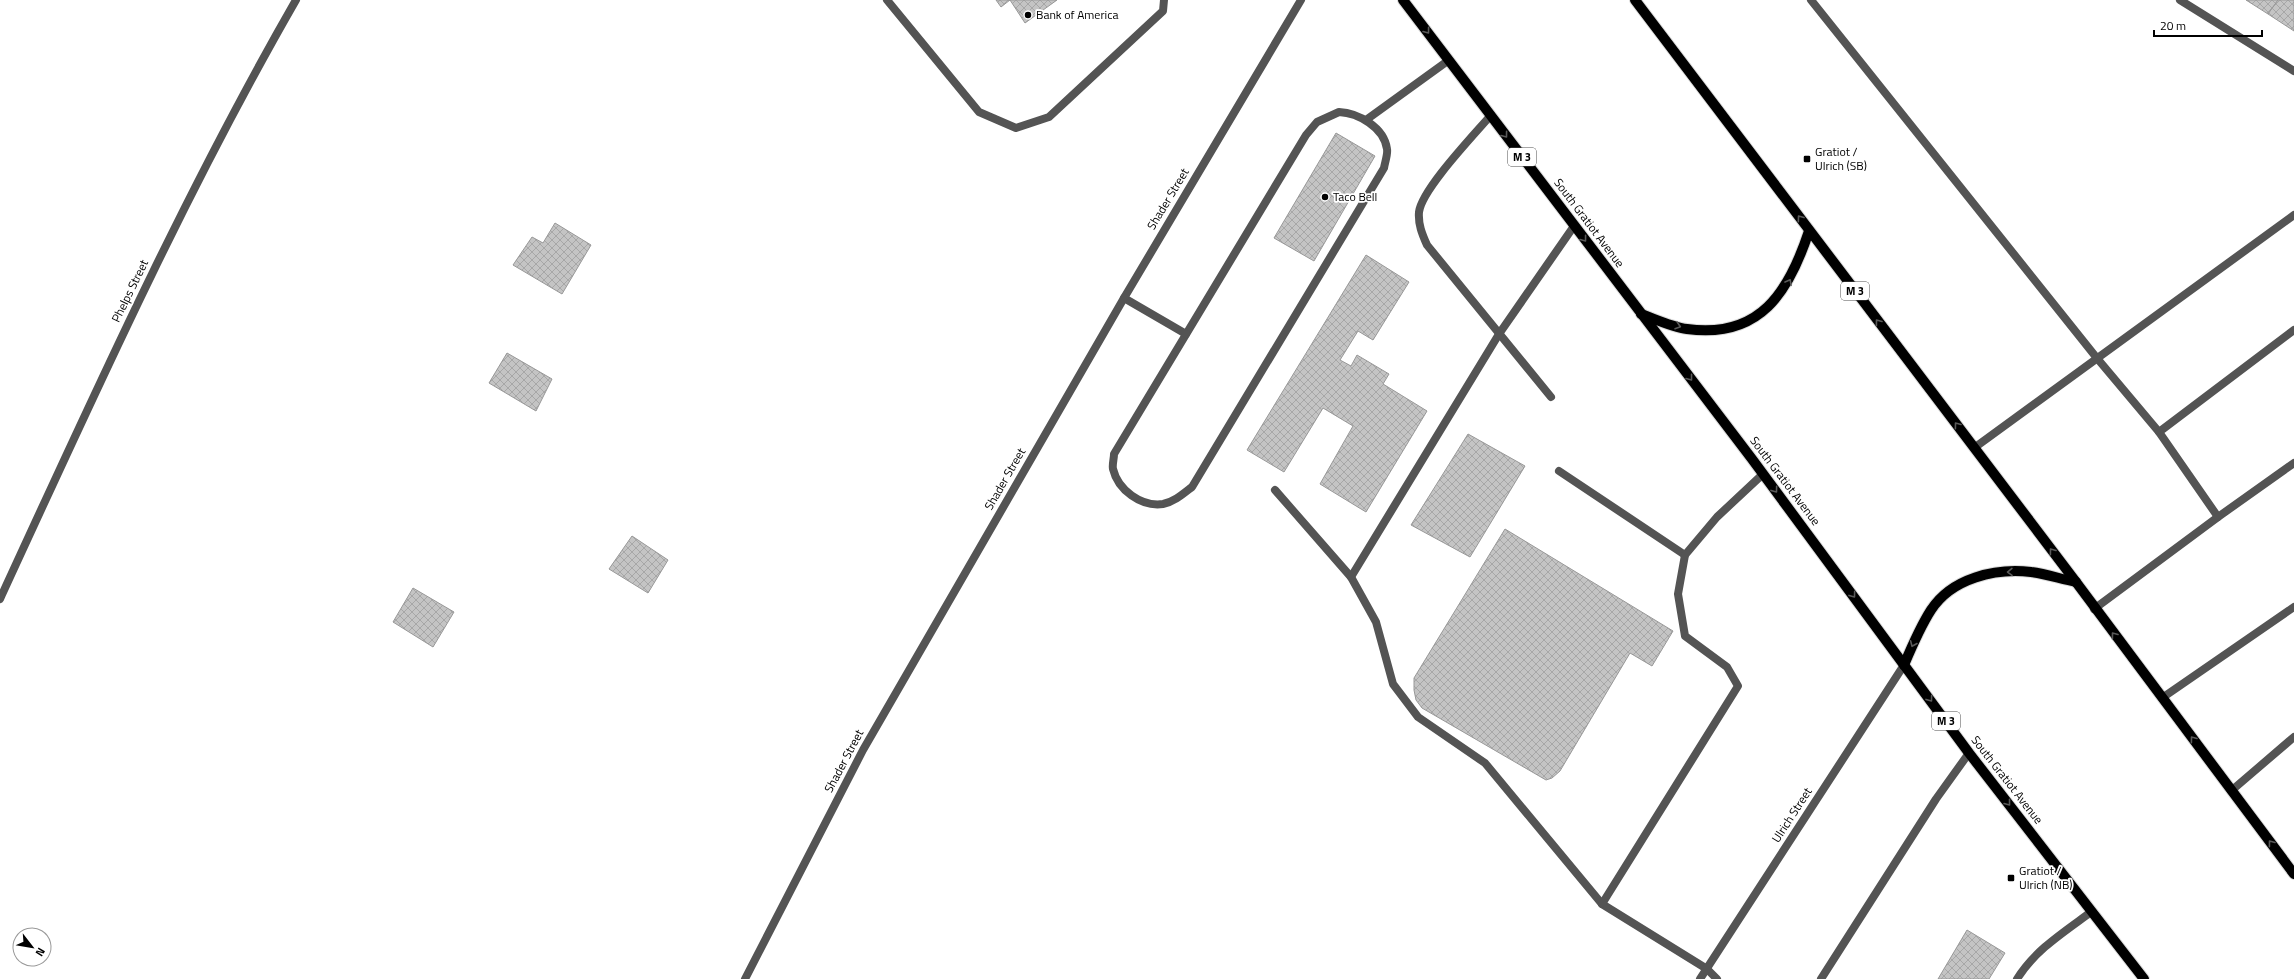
<svg xmlns="http://www.w3.org/2000/svg" width="2294" height="979" viewBox="0 0 2294 979" font-family="'Titillium Web',sans-serif">
<style>
.building{fill:url(#building-cross-hatch);stroke:#989898}
.lines{fill:none;stroke-linecap:round;stroke-linejoin:round}
.primary-casing{stroke:#dbdbdb;stroke-width:12}
.lane{stroke:#545454;stroke-width:8}
.street{stroke:#545454;stroke-width:8}
.primary{stroke:#000;stroke-width:10}
.oneway{stroke:#595959}
.poi-dot{fill:#000;stroke:#fff;stroke-width:1.5}
.labels{text-anchor:middle;stroke-width:3.5;stroke-linejoin:round;paint-order:stroke}
.shield{fill:#fff;stroke:#4c4c4c;stroke-width:1}
.shield-label{font-size:11px;font-weight:bold;fill:#000}
.poi-label{font-size:12px;fill:#000;stroke:#fff;text-anchor:start}
.street-label{font-size:12px;fill:#000;stroke:#fff}
</style>
<defs>
<pattern id="building-cross-hatch" width="8" height="8" patternUnits="userSpaceOnUse"><rect width="8" height="8" fill="#c4c4c4"/><path d="M0 0l8 8M0 8l8-8" fill="none" stroke="#a7a7a7"/></pattern>
</defs>
<rect width="100%" height="100%" fill="#fff"/>
<g class="building">
<path d="M996 0H1057L1025 23 1010 0 1001 7Z"/>
<path d="M2246 0H2278L2268 14Z"/>
<path d="M2278 0H2294V31L2268 14Z"/>
<path d="M1336 133 1375 156 1314 261 1274 238Z"/>
<path d="M555 223 591 245 562 294 513 265 532 237 543 243Z"/>
<path d="M1366 255 1409 282 1373 340 1358 331 1340 360 1351 366 1357 355 1389 374 1383 384 1427 411 1366 512 1320 484 1353 426 1323 408 1284 472 1247 450Z"/>
<path d="M507 353 552 379 536 411 489 383Z"/>
<path d="M1468 434 1525 466 1470 557 1411 525Z"/>
<path d="M1505 529 1673 631 1652 666 1630 653 1560 771 1552 778 1546 780 1422 708 1416 700 1414 690V678Z"/>
<path d="M632 536 668 560 648 593 609 569Z"/>
<path d="M413 588 454 612 433 647 393 622Z"/>
<path d="M1967 930 2005 953 1989 979H1938Z"/>
</g>
<g class="lines">
<defs>
<g id="primary">
<path d="M1403 0 1752 459 1969 753 2144 979"/>
<path d="M1635 0 2076 582 2294 874"/>
<path d="M1641 314C1655 319 1672 327 1687 329 1760 339 1789 292 1809 231"/>
<path d="M1904 665C1912 646 1920 627 1931 610 1952 578 1995 568 2031 572 2046 574 2061 579 2076 582"/>
</g>
</defs>
<use href="#primary" class="primary-casing"/>
<g class="lane">
<path d="M887 0 979 112 1016 128 1049 117 1163 11 1164 0"/>
<path d="M1811 0 2096 357 2159 432"/>
<path d="M2180 0 2294 71"/>
<path d="M1339 112C1358 113 1384 127 1387 149 1388 154 1385 162 1384 168L1192 487C1183 494 1174 502 1163 504 1141 507 1118 490 1113 469 1112 465 1114 459 1114 454L1306 135 1317 122Z"/>
<path d="M1491 115C1474 135 1422 189 1419 212 1418 224 1422 234 1427 245L1551 397"/>
<path d="M1366 120 1449 60"/>
<path d="M1124 298 1186 334"/>
<path d="M2294 330 2159 432 2218 517 2294 463"/>
<path d="M1974 448 2294 215"/>
<path d="M1559 471 1685 555"/>
<path d="M1275 490 1351 577 1376 622 1393 684 1418 717 1485 763 1602 904 1707 969 1717 979"/>
<path d="M1351 577 1499 334 1574 226"/>
<path d="M2094 609 2218 517"/>
<path d="M2162 698 2294 607"/>
<path d="M2231 791 2294 737"/>
<path d="M1602 904 1738 686 1727 667 1685 636 1678 594 1685 555 1717 517 1763 474"/>
<path d="M1821 979 1936 799 1969 753"/>
<path d="M2017 979C2035 950 2064 932 2091 912"/>
</g>
<g class="street">
<path d="M0 599C93 397 185 193 296 0"/>
<path d="M745 979 863 750 1124 298 1301 0"/>
<path d="M1700 979 1904 665"/>
</g>
<use href="#primary" class="primary"/>
</g>
<defs><path id="oneway-chevron" d="M-2-3.5L2.5 0L-2 3.5" fill="none" stroke-width="1.6" stroke-linecap="round" stroke-linejoin="round"/></defs>
<g class="oneway">
<use href="#oneway-chevron" transform="translate(1427 31) rotate(53)"/>
<use href="#oneway-chevron" transform="translate(1505 135) rotate(53)"/>
<use href="#oneway-chevron" transform="translate(1800 218) rotate(-126)"/>
<use href="#oneway-chevron" transform="translate(1584 239) rotate(53)"/>
<use href="#oneway-chevron" transform="translate(1789 282) rotate(-61)"/>
<use href="#oneway-chevron" transform="translate(1878 322) rotate(-127)"/>
<use href="#oneway-chevron" transform="translate(1678 326) rotate(18)"/>
<use href="#oneway-chevron" transform="translate(1690 378) rotate(52)"/>
<use href="#oneway-chevron" transform="translate(1957 425) rotate(-127)"/>
<use href="#oneway-chevron" transform="translate(1775 490) rotate(54)"/>
<use href="#oneway-chevron" transform="translate(2052 551) rotate(-127)"/>
<use href="#oneway-chevron" transform="translate(2010 572) rotate(179)"/>
<use href="#oneway-chevron" transform="translate(1853 595) rotate(54)"/>
<use href="#oneway-chevron" transform="translate(2114 635) rotate(-127)"/>
<use href="#oneway-chevron" transform="translate(1913 644) rotate(113)"/>
<use href="#oneway-chevron" transform="translate(1930 699) rotate(54)"/>
<use href="#oneway-chevron" transform="translate(2193 739) rotate(-127)"/>
<use href="#oneway-chevron" transform="translate(2008 803) rotate(52)"/>
<use href="#oneway-chevron" transform="translate(2271 843) rotate(-127)"/>
</g>
<g class="poi-dot">
<circle cx="1028" cy="15" r="4"/>
<rect x="1803" y="155" width="8" height="8" rx="2"/>
<circle cx="1325" cy="197" r="4"/>
<rect x="2007" y="874" width="8" height="8" rx="2"/>
</g>
<g class="labels">
<g class="shield">
<rect x="1508" y="148" width="28" height="18" rx="3"/>
<rect x="1841" y="282" width="28" height="18" rx="3"/>
<rect x="1932" y="712" width="28" height="18" rx="3"/>
</g>
<g class="shield-label">
<text x="1522" y="161">M 3</text>
<text x="1855" y="295">M 3</text>
<text x="1946" y="725">M 3</text>
</g>
<g class="poi-label">
<text x="1036" y="19">Bank of America</text>
<text x="1815" y="156">Gratiot /<tspan x="1815" dy="14">Ulrich (SB)</tspan></text>
<text x="1333" y="201">Taco Bell</text>
<text x="2019" y="875">Gratiot /<tspan x="2019" dy="14">Ulrich (NB)</tspan></text>
</g>
<g class="street-label">
<text transform="translate(1168 199) rotate(-59)" y="4">Shader Street</text>
<text transform="translate(1589 223) rotate(53)" y="4">South Gratiot Avenue</text>
<text transform="translate(130 291) rotate(-64)" y="4">Phelps Street</text>
<text transform="translate(1005 479) rotate(-60)" y="4">Shader Street</text>
<text transform="translate(1785 481) rotate(53)" y="4">South Gratiot Avenue</text>
<text transform="translate(844 761) rotate(-62)" y="4">Shader Street</text>
<text transform="translate(2007 780) rotate(52)" y="4">South Gratiot Avenue</text>
<text transform="translate(1792 815) rotate(-57)" y="4">Ulrich Street</text>
</g>
</g>
<g transform="translate(32 947) rotate(121)"><circle r="19" fill="#ffffff" stroke="#999999"/>
<path d="M0-3L7 15L0 10L-7 15Z" fill="#000000"/>
<text y="-6" font-size="11" font-weight="bold" text-anchor="middle" fill="#000000">N</text>
</g>
<path d="M2154 30v6h108v-6" fill="none" stroke="#000000" stroke-width="2"/>
<text x="2160" y="30" font-size="12" fill="#000000" stroke="#ffffff" stroke-width="3" paint-order="stroke">20 m</text>
</svg>
